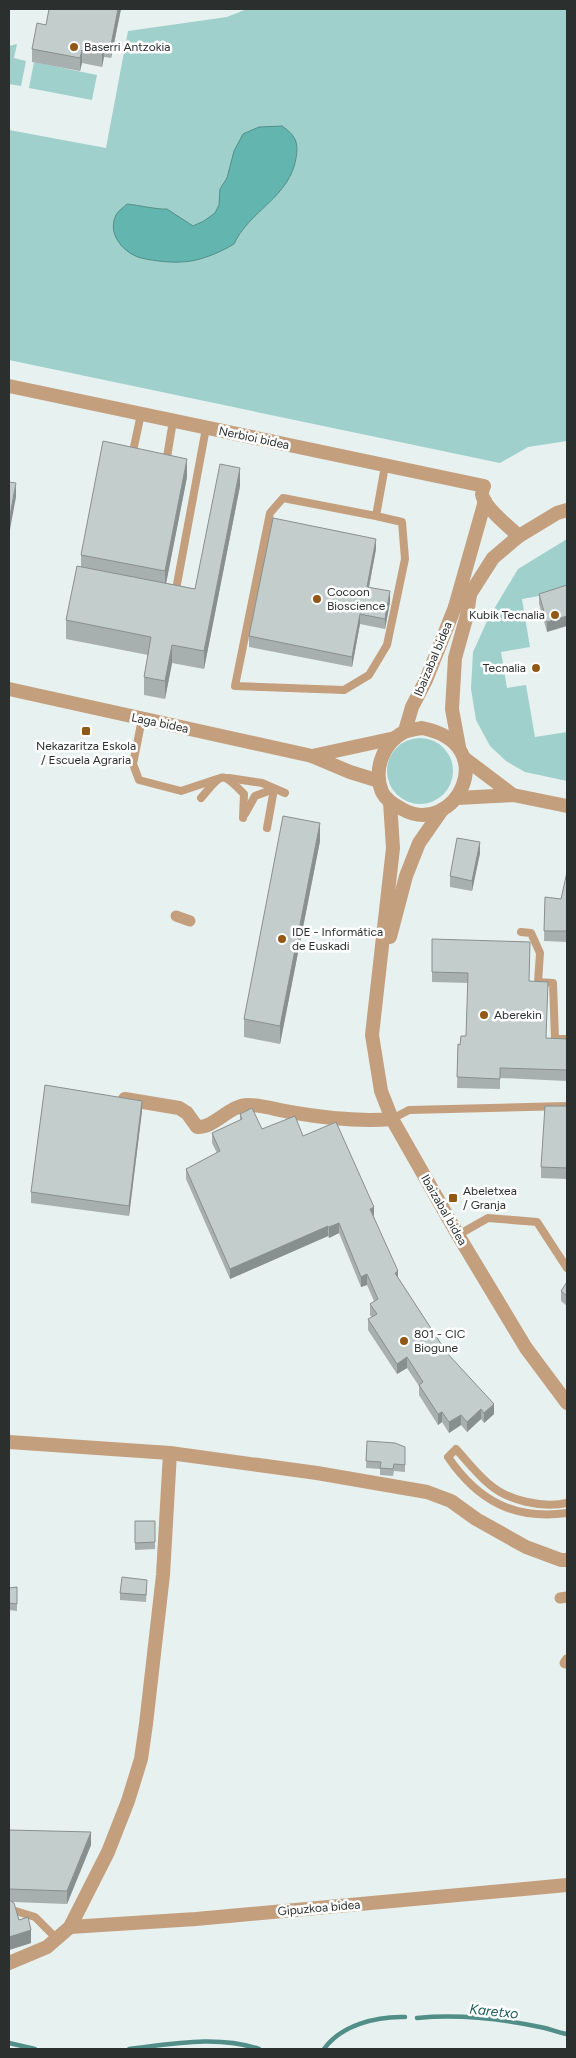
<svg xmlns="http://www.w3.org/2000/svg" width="576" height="2058" viewBox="0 0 576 2058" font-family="Figtree,sans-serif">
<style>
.green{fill:#9fd0cb}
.water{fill:#63b6af;stroke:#528e88}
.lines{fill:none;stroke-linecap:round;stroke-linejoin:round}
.stream{stroke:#528e88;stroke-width:4.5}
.service{stroke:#c49f7e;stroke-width:8}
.pedestrian{stroke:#c49f7e;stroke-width:11}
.minor{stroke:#c49f7e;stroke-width:14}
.tertiary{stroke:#c49f7e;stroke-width:14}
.wall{fill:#a8b0af}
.shaded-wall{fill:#88908f}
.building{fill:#c3cdcc;stroke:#88908f}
.poi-dot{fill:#925816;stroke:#fff;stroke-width:2}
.labels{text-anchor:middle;stroke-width:5;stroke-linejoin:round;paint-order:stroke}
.poi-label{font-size:12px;fill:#2b2f2e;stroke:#fff;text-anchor:start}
.street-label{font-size:12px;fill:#2b2f2e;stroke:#fff}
.water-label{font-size:14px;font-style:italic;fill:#1a5f5a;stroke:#fff}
</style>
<rect width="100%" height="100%" fill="#e7f1f0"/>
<g class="green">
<path d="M247 9H567V441L528 447 500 463 9 360V130L106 148 128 31 227 17Z"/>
<path d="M17 44 14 58 26 61 21 86 9 84V46Z"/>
<path d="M34 62 97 75 92 100 29 88Z"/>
<path d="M567 539V591L522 599 530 647 501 652 507 688 526 685 535 737 567 732V781L525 772 506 761 490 746 476 720 471 689 473 652 488 619 518 569Z"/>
<circle cx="420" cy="771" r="33"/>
</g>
<path class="water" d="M282 126C295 135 299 142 296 158 290 197 249 211 234 244 219 253 198 262 180 262 171 263 146 260 138 257 122 251 107 233 116 215 118 211 124 207 127 204 137 205 160 210 167 209L193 226 204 221 215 213 219 205 220 189 227 178 234 151 243 134 259 127Z"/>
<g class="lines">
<g class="stream">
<path d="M417 2018C459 2014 504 2019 545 2028 552 2030 560 2033 567 2034"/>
<path d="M9 2043 35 2049"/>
<path d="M129 2049C172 2044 218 2035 259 2049"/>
<path d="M324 2049C341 2025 377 2016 405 2017"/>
</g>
<g class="service">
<path d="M132 456 141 414"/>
<path d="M166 463 173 421"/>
<path d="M376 516 283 498 270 513 235 686 344 690 369 675 387 645 405 559 402 522 376 516 385 466"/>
<path d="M175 595 206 428"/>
<path d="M142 719 133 764 139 780 181 791 217 779"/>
<path d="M229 778 262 783 285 793"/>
<path d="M201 798C222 774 220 769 244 794L243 818"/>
<path d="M245 814 255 796 274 789"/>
<path d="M267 828 274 789"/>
<path d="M521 932 531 933 540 953 538 982 553 983 555 1039H567"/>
<path d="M392 1119 409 1110 567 1106"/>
<path d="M458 1235 488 1218 537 1222 567 1268"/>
<path d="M567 1503C542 1508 508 1501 489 1484 477 1474 467 1461 456 1449L448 1457C478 1501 514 1520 567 1513"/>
<path d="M9 1909 35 1917 57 1939"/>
</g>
<g class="pedestrian">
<path d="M176 916 190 921"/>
<path d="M560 1598 567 1597"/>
<path d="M565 1663 567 1660"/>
</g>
<g class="minor">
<path d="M9 386 484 486C483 488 482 491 482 494 483 506 510 528 519 536"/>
<path d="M455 607 485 501"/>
<path d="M464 758 513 795"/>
<path d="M457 798 513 795 567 806"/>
<path d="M125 1099 179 1108 187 1113 197 1127C215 1128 229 1105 248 1105 262 1105 277 1110 290 1112 324 1118 358 1122 392 1119"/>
<path d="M9 1442 170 1453 317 1473 427 1492 451 1501 476 1519 526 1547 561 1560H567"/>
<path d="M70 1927 196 1919 567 1885"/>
<path d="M9 1963 47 1947 70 1927 108 1852 128 1801 141 1759 146 1724 163 1575 170 1453"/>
</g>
<g class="tertiary">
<path d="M9 689 312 756 350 772 379 781"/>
<path d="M422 728C504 744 455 839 402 809 394 805 386 800 382 792 373 770 383 743 404 732 409 730 416 729 422 728Z"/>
<path d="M405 731 412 707 426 680 455 607 470 594 493 558 519 536 557 513 567 510"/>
<path d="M459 747 452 709 455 658 467 615 470 594"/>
<path d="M312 756 395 738"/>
<path d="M390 802 393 848 372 1035 381 1091 392 1119 458 1235 526 1348 567 1403"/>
<path d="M390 937 406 876 419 843 442 810"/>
</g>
</g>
<g class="wall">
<path d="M49 9H121L111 58 104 57 102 67 82 63 80 71 32 62V49L46 25Z"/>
<path d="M187 477 166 583 195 589 240 486 204 669 172 663 165 699 144 695V677L148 655 66 639V620L81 566V555Z"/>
<path d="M376 549 369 587 390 602 385 629 360 624 352 667 249 647V636Z"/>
<path d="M567 585 547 632 539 604V594Z"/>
<path d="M320 841 280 1044 244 1037V1019Z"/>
<path d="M480 853 472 891 450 887V876Z"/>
<path d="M567 872V942L544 941 545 897 561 899Z"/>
<path d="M432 939 529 981 546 1038 567 1039V1081L500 1078V1089L457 1088 458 1044 460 1045 466 1036 468 983 432 982Z"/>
<path d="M567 1106V1179L541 1178V1167Z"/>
<path d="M142 1111 129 1216 31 1203V1192Z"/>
<path d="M240 1114 262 1129 303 1136 374 1217 398 1278 447 1353 494 1414 484 1423 481 1419 467 1432 461 1425 449 1433 442 1422 438 1425 419 1395V1386L407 1368 397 1374 368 1330V1319L372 1317 370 1315V1304L374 1301 367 1285 361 1287 339 1233 329 1238 328 1236 230 1279 186 1179V1169L217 1153 212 1143V1133L240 1120Z"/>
<path d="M567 1282V1306L561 1301V1291Z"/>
<path d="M367 1441 405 1447V1472L394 1471 393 1476 380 1475V1469L366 1468Z"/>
<path d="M135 1521H155V1549L135 1550Z"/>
<path d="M17 1587V1611L9 1610V1588Z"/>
<path d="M147 1587 146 1602 120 1600V1593Z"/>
<path d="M9 1830 91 1845 67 1904 13 1902 19 1920 31 1943 9 1950Z"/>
</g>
<g class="shaded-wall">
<path d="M118 9H121L111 58V45Z"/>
<path d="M104 44V57L102 67V54Z"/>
<path d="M82 50V63L80 71V58Z"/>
<path d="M187 459V477L165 589V571Z"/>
<path d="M240 468V486L204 669V651Z"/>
<path d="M16 483V497L9 535V521Z"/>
<path d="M376 539V549L367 597V587Z"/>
<path d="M390 591V602L385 629V619Z"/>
<path d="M360 614V624L352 667V657Z"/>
<path d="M567 616V626L547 632V622Z"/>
<path d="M172 645V663L165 699V681Z"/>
<path d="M320 823V841L280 1044V1026Z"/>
<path d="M480 842V853L472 891V881Z"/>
<path d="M142 1101V1111L129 1216V1206Z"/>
<path d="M374 1207V1217L370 1209Z"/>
<path d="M339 1223V1233L329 1238V1227Z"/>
<path d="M328 1226V1236L230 1279V1269Z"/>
<path d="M398 1271V1282L395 1273Z"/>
<path d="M367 1274V1285L361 1287V1277Z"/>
<path d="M407 1357V1368L397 1374V1364Z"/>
<path d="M494 1404V1414L484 1423V1413Z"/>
<path d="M481 1409V1419L467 1432V1422Z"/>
<path d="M442 1412V1422L438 1425V1414Z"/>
<path d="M461 1415V1425L449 1433V1422Z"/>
<path d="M91 1832V1845L67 1904V1891Z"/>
<path d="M31 1930V1943L9 1950V1937Z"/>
</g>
<g class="building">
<path d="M49 9H118L111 45 104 44 102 54 82 50 80 58 32 49 37 23 46 25Z"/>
<path d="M103 441 187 459 165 571 81 555Z"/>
<path d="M220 464 240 468 204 651 172 645 165 681 144 677 151 637 66 620 77 566 195 589Z"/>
<path d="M9 482 16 483 9 521Z"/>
<path d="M273 518 376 539 367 587 390 591 385 619 360 614 352 657 249 636Z"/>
<path d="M567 585V616L547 622 539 594Z"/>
<path d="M283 816 320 823 280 1026 244 1019Z"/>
<path d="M457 838 480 842 472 881 450 876Z"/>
<path d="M567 872V931H544L545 897 561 899Z"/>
<path d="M432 939 530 942 529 981 548 982 546 1038 567 1039V1070L500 1068V1079L457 1077 458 1044 460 1045 461 1036H466L468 973 432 972Z"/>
<path d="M45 1085 142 1101 129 1206 31 1192Z"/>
<path d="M545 1106H567V1168L541 1167Z"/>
<path d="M252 1108 262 1129 295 1116 303 1136 336 1122 374 1207 370 1209 398 1271 395 1273 447 1353 494 1404 484 1413 481 1409 467 1422 461 1415 449 1422 442 1412 438 1414 419 1385 423 1382 407 1357 397 1364 368 1319 377 1314 370 1304 378 1299 367 1274 361 1277 339 1223 329 1227 328 1226 230 1269 186 1169 220 1151 212 1133 242 1119 240 1114Z"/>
<path d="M567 1282V1296L561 1291Z"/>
<path d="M367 1441 395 1443 405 1447V1465L394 1464 393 1469 380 1468 381 1462 366 1461Z"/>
<path d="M135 1521H155V1542L135 1543Z"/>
<path d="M122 1577 147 1580 146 1595 120 1593Z"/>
<path d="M17 1587V1604L9 1603V1588Z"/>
<path d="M9 1830 91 1832 67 1891 9 1889Z"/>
<path d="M9 1900 14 1903 19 1920 28 1917 31 1930 9 1937Z"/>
</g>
<g class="poi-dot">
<circle cx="74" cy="47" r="5"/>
<circle cx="317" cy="599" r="5"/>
<circle cx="555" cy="615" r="5"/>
<circle cx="536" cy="668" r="5"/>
<rect x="81" y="726" width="10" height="10" rx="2.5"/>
<circle cx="282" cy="939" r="5"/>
<circle cx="484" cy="1015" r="5"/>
<rect x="448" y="1193" width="10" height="10" rx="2.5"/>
<circle cx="404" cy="1341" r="5"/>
</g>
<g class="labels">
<g class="poi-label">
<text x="84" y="51">Baserri Antzokia</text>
<text x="327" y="596">Cocoon<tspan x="327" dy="14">Bioscience</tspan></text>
<text x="545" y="619" text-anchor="end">Kubik Tecnalia</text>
<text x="526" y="672" text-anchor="end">Tecnalia</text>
<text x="86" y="750" text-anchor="middle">Nekazaritza Eskola<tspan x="86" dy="14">/ Escuela Agraria</tspan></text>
<text x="292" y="936">IDE - Informática<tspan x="292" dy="14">de Euskadi</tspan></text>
<text x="494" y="1019">Aberekin</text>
<text x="463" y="1195">Abeletxea<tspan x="463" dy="14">/ Granja</tspan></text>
<text x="414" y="1338">801 - CIC<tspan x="414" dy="14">Biogune</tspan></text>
</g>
<g class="street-label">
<text transform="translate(254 438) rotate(12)" y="4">Nerbioi bidea</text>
<text transform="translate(433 659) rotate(-67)" y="4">Ibaizabal bidea</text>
<text transform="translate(160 723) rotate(12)" y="4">Laga bidea</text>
<text transform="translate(444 1210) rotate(60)" y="4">Ibaizabal bidea</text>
<text transform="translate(319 1908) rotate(-5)" y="4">Gipuzkoa bidea</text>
</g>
<g class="water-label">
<text transform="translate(494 2011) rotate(6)" y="5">Karetxo</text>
</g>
</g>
<rect width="576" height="2058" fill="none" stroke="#2b2f2e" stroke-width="20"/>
</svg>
